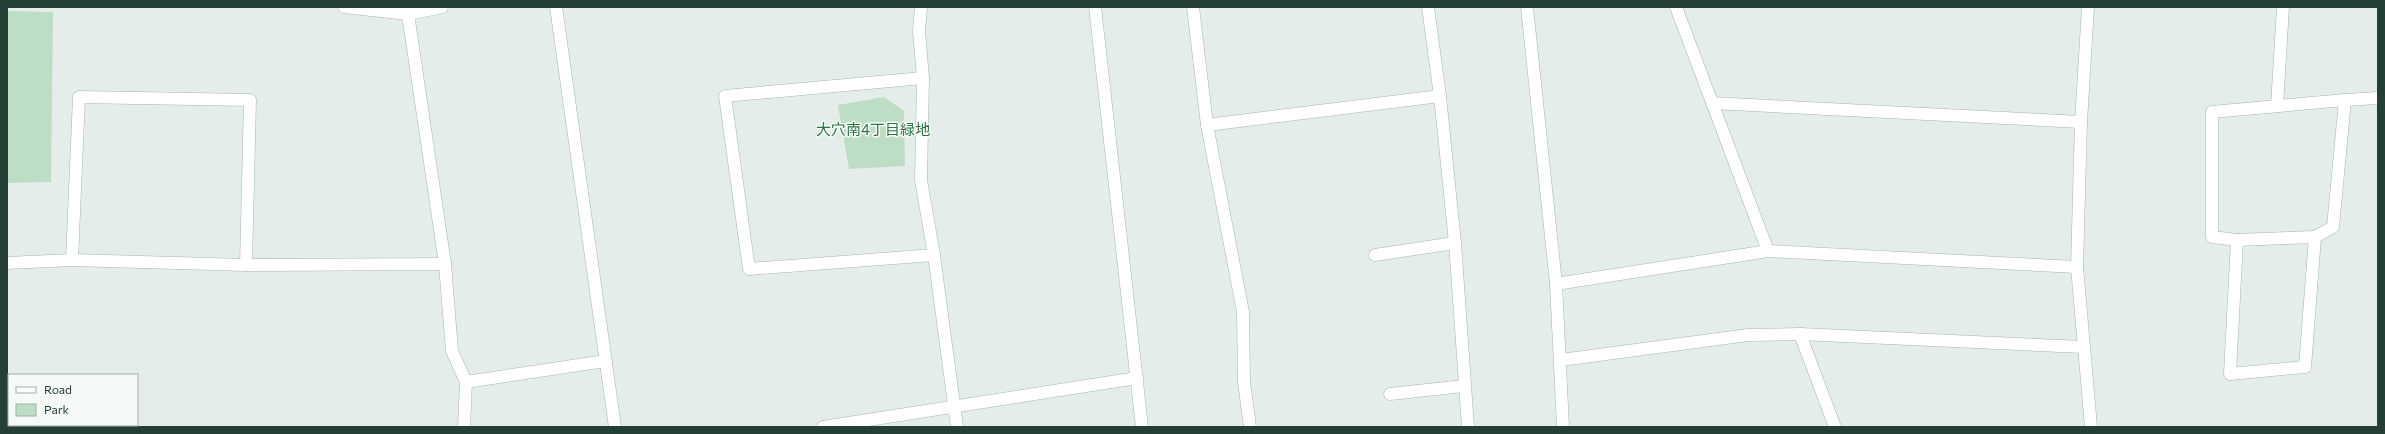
<svg xmlns="http://www.w3.org/2000/svg" width="2385" height="434" viewBox="0 0 2385 434" font-family="Commissioner,'Noto Sans JP',sans-serif">
<style>
.green{fill:#bddec4}
.lines{fill:none;stroke-linecap:round;stroke-linejoin:round}
.minor-casing{stroke:#a6b5b0;stroke-width:13}
.minor{stroke:#fff;stroke-width:12}
.labels{text-anchor:middle;stroke-width:3;stroke-linejoin:round;paint-order:stroke}
.park-label{font-size:15px;fill:#2e7546;stroke:#f5faf7}
</style>
<rect width="100%" height="100%" fill="#e4ede9"/>
<g class="green">
<path d="M7 11 53 12 51 182 7 183Z"/>
<path d="M884 97 904 111 905 166 849 169 838 105Z"/>
</g>
<g class="lines">
<defs>
<g id="minor">
<path d="M344 7 408 14 442 7"/>
<path d="M556 7 615 427"/>
<path d="M921 7 919 31 923 78 921 180 934 255 957 427"/>
<path d="M1095 7 1142 427"/>
<path d="M1193 7 1207 125 1243 312 1244 382 1250 427"/>
<path d="M1428 7 1440 96 1455 243 1468 427"/>
<path d="M1527 7 1556 284 1563 427"/>
<path d="M1676 7 1768 251"/>
<path d="M2088 7 2081 122 2077 267 2091 427"/>
<path d="M408 14 445 264 452 351 466 382 464 427"/>
<path d="M923 78 725 96 749 269 934 255"/>
<path d="M2345 100 2333 227 2315 237 2305 367 2230 374 2237 240 2212 237V112Z"/>
<path d="M2345 100 2378 98"/>
<path d="M1712 103 2081 122"/>
<path d="M2277 106 2283 7"/>
<path d="M1207 125 1440 96"/>
<path d="M2237 240 2315 237"/>
<path d="M1375 255 1455 243"/>
<path d="M72 260 79 97 250 100 246 265"/>
<path d="M7 263 72 260 246 265 445 264"/>
<path d="M1556 284 1768 251 2077 267"/>
<path d="M1800 334 1835 427"/>
<path d="M1561 360 1748 335 1800 334 2083 347"/>
<path d="M466 382 605 361"/>
<path d="M1390 394 1464 386"/>
<path d="M823 427 1137 378"/>
</g>
</defs>
<use href="#minor" class="minor-casing"/>
<use href="#minor" class="minor"/>
</g>
<g class="labels">
<g class="park-label">
<text x="873" y="135">大穴南4丁目緑地</text>
</g>
</g>
<rect width="2385" height="434" fill="none" stroke="#233f36" stroke-width="16"/>
<rect x="8" y="374" width="130" height="52" fill="#f5faf7" stroke="#a1afaa"/>
<rect x="16" y="387" width="20" height="6" fill="#ffffff" stroke="#a1afaa"/>
<text x="44" y="394" font-size="12" fill="#233f36">Road</text>
<rect x="16" y="404" width="20" height="12" fill="#bddec4" stroke="#a1afaa"/>
<text x="44" y="414" font-size="12" fill="#233f36">Park</text>
</svg>
